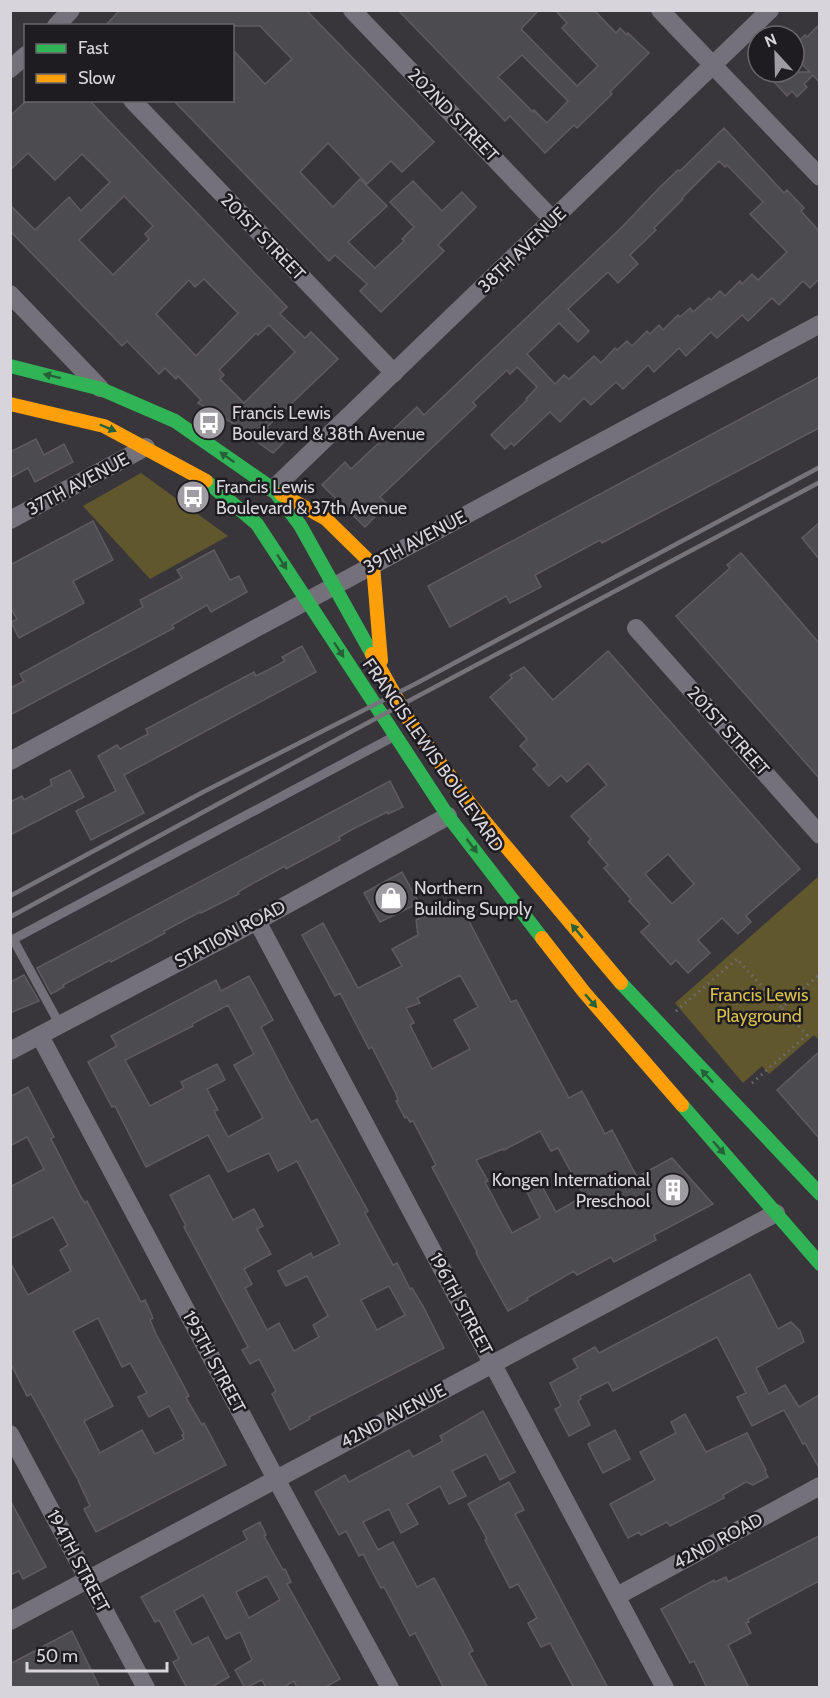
<svg xmlns="http://www.w3.org/2000/svg" width="830" height="1698" viewBox="0 0 830 1698" font-family="Cabin,sans-serif">
<style>
.green{fill:#61572d}
.building{fill:#4c4b4f;stroke:#5e5c61;stroke-width:1.5;fill-rule:evenodd}
.lines{fill:none;stroke-linecap:round;stroke-linejoin:round}
.path{stroke:#6f6c73;stroke-width:3;stroke-dasharray:1.5 4.5;stroke-linecap:butt}
.lane{stroke:#74717a;stroke-width:9}
.street{stroke:#74717a;stroke-width:18}
.fast{stroke:#30b455;stroke-width:14}
.slow{stroke:#ff9f0a;stroke-width:14}
.rail{stroke:#76747b;stroke-width:4.5}
.oneway{fill:#266038}
.labels{text-anchor:middle;stroke-width:5;stroke-linejoin:round;paint-order:stroke}
.street-label{font-size:18px;fill:#d7d5db;stroke:#1e1c20}
.poi-label{font-size:18px;fill:#d7d5db;stroke:#1e1c20;text-anchor:start}
.park-label{font-size:18px;fill:#d9c04d;stroke:#1e1c20}
</style>
<rect width="100%" height="100%" fill="#38363b"/>
<g class="green">
<path d="M141 473 228 536 150 579 83 506Z"/>
<path d="M819 876V1040L814 1035 769 1074 762 1066 743 1083 675 1003Z"/>
</g>
<g class="building">
<path d="M120 10H306L434 142 402 172 391 161 367 184 328 143 300 172 333 207 360 179 387 206 348 242 375 268 404 241 402 239 414 227 390 202 413 181 442 211 462 192 476 207 438 245 444 251 381 312 360 291 367 284 335 255 329 261 173 100H232V49L265 84 292 59 260 26H105Z"/>
<path d="M398 10H539L521 29 577 86 598 66 562 28 567 23 555 10H594L616 33 620 28 627 35 628 33 649 53 610 92 612 94 577 128 574 125 545 153 510 116 505 121ZM522 55 568 101 547 123 534 110 533 112 498 77Z"/>
<path d="M819 25V82L813 75 804 84 807 87 797 97 792 91 787 96 765 72H810L794 56V45L805 35 807 37Z"/>
<path d="M27 100H89L287 307 280 314 305 338 311 332 338 359 267 427 283 443 273 453 246 434 248 432 198 403 201 400 178 376 176 379 165 368 159 374 127 341 122 346 10 231V205L35 230 69 197 81 211 110 182 82 154 55 180 28 153 10 170V116ZM124 196 153 226 145 234 149 239 113 275 79 240ZM204 279 238 313 196 356 156 314 189 280 195 287ZM269 325 295 352 244 403 220 379 224 375 219 370 256 333 258 335Z"/>
<path d="M724 128 784 193 787 190 804 208 801 211 819 231V279L810 288 803 281 779 305 772 298 748 321 742 315 717 338 711 332 686 356 679 348 654 372 648 365 623 389 616 382 591 405 584 398 560 422 550 412 514 446 511 443 505 449 491 435 527 400 526 399 537 387 517 367 510 374 507 370 473 402 476 406 380 497 387 504 365 527 322 485 345 462 351 469 417 407 424 415 622 227 660 187 678 170 680 171ZM719 161 725 167 727 165 763 202 750 214 787 252 758 280 752 274 742 284 740 281 725 296 720 291 711 300 709 298 693 312 690 308 680 317 678 315 663 330 659 325 650 334 647 331 632 346 627 341 617 350 615 348 601 363 594 356 569 379 564 375 555 384 527 354 559 323 578 342 589 331 568 309 608 272 618 283 638 264 630 255 656 230 654 228 683 199 682 198Z"/>
<path d="M819 377V428L630 528 602 543 600 540 535 575 541 587 510 603 506 596 450 627 428 586Z"/>
<path d="M36 439 44 455 64 444 73 462 35 482 28 468 10 478V452Z"/>
<path d="M93 521 113 560 73 581 84 603 19 638 11 622 17 619 10 607V565Z"/>
<path d="M819 523V559L802 538Z"/>
<path d="M214 550 230 580 239 576 247 592 211 612 207 605 172 625 174 628 10 715V688L24 681 20 674 143 607 140 600 182 578 177 570Z"/>
<path d="M741 553 819 643V778L676 616 730 568 727 565Z"/>
<path d="M302 646 316 672 124 775 144 813 91 840 76 811 116 791 98 756 117 745 120 749 148 734 146 729 254 672 256 676 270 669 285 661 282 657Z"/>
<path d="M608 651 800 869 746 916 751 922 738 934 722 918 698 940 710 953 688 973 676 960 671 965 641 932 650 924 629 901 631 899 604 868 608 865 588 842 591 839 571 816 607 785 588 763 567 782 561 775 549 786 533 769 538 765 520 746 527 739 490 697 512 678 510 675 524 667 553 700ZM668 854 694 884 672 904 645 874Z"/>
<path d="M70 770 84 797 10 835V802L22 796 24 800 52 785 50 780Z"/>
<path d="M390 781 403 807 388 814 387 812 351 830 339 837 340 840 286 869 285 866 250 885 238 892 239 894 201 913 200 912 164 931 165 933 111 962 110 960 63 985 64 987 51 994 37 968Z"/>
<path d="M402 872 419 903 380 922 364 893Z"/>
<path d="M458 900 511 1002 516 1000 569 1098 582 1091 605 1134 612 1130 637 1177 672 1158 713 1204 654 1235 656 1240 614 1262 611 1257 577 1275 574 1271 527 1298 528 1300 508 1311 483 1266 476 1253 477 1252 432 1167 436 1165 413 1121 410 1122 407 1117 405 1118 396 1101 398 1100 396 1094 372 1047 369 1049 340 993 335 996 302 935 323 923 358 988 402 966 392 949 418 935 416 920ZM460 975 478 1007 454 1020 470 1049 432 1069 410 1025 414 1023 406 1008 420 1003 417 998ZM540 1131 551 1151 558 1148 584 1196 556 1212 538 1179 524 1186 540 1218 512 1233 485 1182 488 1181 476 1160 503 1149 504 1150Z"/>
<path d="M24 975 39 1001 10 1013V982Z"/>
<path d="M249 976 273 1020 261 1027 289 1081 311 1122 317 1119 368 1211 365 1213 393 1265 397 1263 410 1289 412 1288 423 1306 444 1348 309 1417 310 1419 290 1430 272 1394 276 1391 259 1359 250 1364 242 1350 248 1347 184 1227 186 1226 170 1195 209 1175 233 1220 254 1209 263 1226 257 1229 271 1254 244 1269 252 1284 245 1288 267 1330 279 1323 294 1351 319 1337 313 1325 328 1316 307 1276 286 1286 278 1271 311 1253 313 1258 340 1244 297 1161 278 1171 269 1153 228 1172 208 1135 146 1167 115 1106 112 1107 88 1062 117 1046 111 1036 216 980 221 991ZM228 1005 254 1054 234 1065 263 1118 228 1137 214 1111 218 1110 207 1089 225 1080 217 1064 181 1082 184 1088 150 1106 125 1060 193 1026 192 1024ZM389 1286 405 1315 377 1330 361 1300Z"/>
<path d="M819 1052V1138L777 1090Z"/>
<path d="M28 1087 54 1137 51 1139 81 1197 85 1203 87 1201 141 1302 145 1300 153 1318 150 1320 156 1334 189 1396 186 1398 202 1425 204 1423 226 1465 96 1532 84 1509 90 1506 77 1478 31 1394 27 1396 10 1362V1262L28 1295 71 1271 60 1250 68 1245 53 1217 10 1239V1187L44 1169 27 1137 10 1146V1097ZM98 1318 122 1367 130 1363 147 1393 138 1397 149 1417 169 1406 184 1434 182 1435 184 1439 155 1454 142 1430 100 1453 84 1421 113 1406 73 1331Z"/>
<path d="M750 1274 778 1329 791 1322 800 1331 804 1342 756 1368 769 1394 785 1385 799 1407 819 1395V1468L805 1443 803 1444 784 1410 752 1426 737 1397 746 1393 717 1337 613 1391 608 1382 580 1396 581 1399 578 1401 590 1425 569 1436 555 1409 561 1406 550 1383 578 1368 573 1359 595 1347 599 1353Z"/>
<path d="M483 1411 515 1472 500 1480 486 1454 452 1471 466 1496 449 1504 440 1486 407 1504 418 1524 401 1533 389 1509 363 1522 378 1550 393 1542 417 1587 434 1578 465 1635 473 1651 469 1653 488 1688H444L415 1633 410 1636 384 1587 381 1588 363 1554 359 1556 346 1531 339 1535 315 1492 345 1475 349 1482 409 1450 413 1457 443 1441 440 1436Z"/>
<path d="M685 1414 706 1452 747 1433 766 1470 765 1471 768 1477 753 1485 746 1482 723 1495 724 1498 670 1526 667 1522 641 1535 639 1532 628 1538 610 1504 655 1480 640 1452 676 1433 671 1422Z"/>
<path d="M615 1430 630 1459 603 1473 588 1444Z"/>
<path d="M509 1482 524 1510 515 1514 608 1688H574L550 1643 541 1647 528 1623 537 1618 518 1584 510 1588 485 1540 487 1539 468 1504Z"/>
<path d="M10 1500 46 1567 23 1579 19 1571 10 1575Z"/>
<path d="M260 1522 266 1535 264 1536 283 1570 285 1569 291 1582 287 1584 340 1679 324 1688H297L294 1681 282 1688H266L262 1680 245 1688 235 1670 252 1660 240 1632 226 1639 203 1595 174 1611 192 1645 208 1637 229 1677 210 1688H187L173 1662 179 1659 159 1620 155 1622 141 1597 247 1540 243 1531ZM267 1576 280 1600 249 1618 236 1592Z"/>
<path d="M819 1536V1581L748 1619 749 1622 746 1623 751 1633 728 1645 749 1688H707L694 1661 690 1663 661 1609 714 1580 715 1582 726 1577 728 1582Z"/>
<path d="M72 1631 100 1688H10V1664Z"/>
</g>
<g class="lines">
<g class="path">
<path d="M676 1011 737 959 782 1008"/>
<path d="M752 1083 807 1035 782 1008 820 974"/>
</g>
<g class="lane">
<path d="M13 939 60 1025"/>
<path d="M10 941 393 737"/>
</g>
<g class="street">
<path d="M352 10 553 220"/>
<path d="M660 10 820 177"/>
<path d="M56 26 71 10"/>
<path d="M10 69 26 55"/>
<path d="M132 100 394 373"/>
<path d="M10 294 100 388"/>
<path d="M273 489 770 10"/>
<path d="M10 520 146 447"/>
<path d="M636 628 820 835"/>
<path d="M10 761 820 324"/>
<path d="M257 921 665 1688"/>
<path d="M40 1036 276 1479 390 1688"/>
<path d="M10 1051 257 921 448 816"/>
<path d="M10 1434 146 1688"/>
<path d="M617 1596 820 1486"/>
<path d="M10 1621 776 1213"/>
</g>
<g class="fast">
<path d="M10 366 101 389 175 421 273 489 300 525 372 654"/>
<path d="M206 481 257 524 448 816 542 938"/>
<path d="M621 983 820 1194"/>
<path d="M682 1105 820 1264"/>
</g>
<g class="slow">
<path d="M10 404 104 426 206 481"/>
<path d="M281 494 326 519 373 565 381 661"/>
<path d="M372 654 410 722 471 805 621 983"/>
<path d="M542 938 584 992 682 1105"/>
</g>
<g class="rail">
<path d="M10 896 205 791 417 683 820 467"/>
<path d="M10 917 358 728 820 482"/>
</g>
</g>
<defs><path id="oneway-solid" d="M-6-.8H1V-3.2L6.5 0L1 3.2V.8H-6Z" transform="scale(1.5)"/></defs>
<g class="oneway">
<use href="#oneway-solid" transform="translate(52 376) rotate(-166)"/>
<use href="#oneway-solid" transform="translate(108 428) rotate(23)"/>
<use href="#oneway-solid" transform="translate(227 457) rotate(-145)"/>
<use href="#oneway-solid" transform="translate(282 562) rotate(57)"/>
<use href="#oneway-solid" transform="translate(339 650) rotate(57)"/>
<use href="#oneway-solid" transform="translate(472 846) rotate(53)"/>
<use href="#oneway-solid" transform="translate(577 931) rotate(-130)"/>
<use href="#oneway-solid" transform="translate(591 1001) rotate(49)"/>
<use href="#oneway-solid" transform="translate(707 1076) rotate(-133)"/>
<use href="#oneway-solid" transform="translate(719 1148) rotate(49)"/>
</g>
<defs>
<symbol id="bus-disc" viewBox="-11 -11 22 22"><circle r="9.5" fill="#9f9da3" stroke="#1e1c20"/><path d="M-5-6H5V4H4V6H2V4H-2V6H-4V4H-5ZM-3.5-4V0h7V-4ZM-3.5 1.2v1.5H-2V1.2ZM2 1.2v1.5H3.5V1.2Z" fill="#fff"/></symbol>
<symbol id="shop-disc" viewBox="-11 -11 22 22"><circle r="9.5" fill="#9f9da3" stroke="#1e1c20"/><path d="M-5-2.5h2.3a2.7 3.5 0 0 1 5.4 0H5L5.5 6h-11ZM-1.5-2.5h3a1.5 2.3 0 0 0-3 0Z" fill="#fff"/></symbol>
<symbol id="building-disc" viewBox="-11 -11 22 22"><circle r="9.5" fill="#9f9da3" stroke="#1e1c20"/><path d="M-4-6H4V6H1V3H-1V6H-4ZM-2.5-4.3h1.7v1.8h-1.7ZM.8-4.3h1.7v1.8H.8ZM-2.5-1h1.7V.8h-1.7ZM.8-1h1.7V.8H.8Z" fill="#fff"/></symbol>
</defs>
<g fill-rule="evenodd">
<use href="#bus-disc" x="190" y="404" width="38" height="38"/>
<use href="#bus-disc" x="174" y="478" width="38" height="38"/>
<use href="#shop-disc" x="372" y="879" width="38" height="38"/>
<use href="#building-disc" x="654" y="1171" width="38" height="38"/>
</g>
<g class="labels">
<g class="street-label">
<text transform="translate(453 115) rotate(46)" y="6">202ND STREET</text>
<text transform="translate(263 237) rotate(46)" y="6">201ST STREET</text>
<text transform="translate(522 250) rotate(-44)" y="6">38TH AVENUE</text>
<text transform="translate(78 484) rotate(-28)" y="6">37TH AVENUE</text>
<text transform="translate(415 542) rotate(-28)" y="6">39TH AVENUE</text>
<text transform="translate(728 731) rotate(48)" y="6">201ST STREET</text>
<text transform="translate(433 755) rotate(55)" y="6">FRANCIS LEWIS BOULEVARD</text>
<text transform="translate(230 934) rotate(-28)" y="6">STATION ROAD</text>
<text transform="translate(461 1304) rotate(62)" y="6">196TH STREET</text>
<text transform="translate(214 1362) rotate(62)" y="6">195TH STREET</text>
<text transform="translate(393 1416) rotate(-28)" y="6">42ND AVENUE</text>
<text transform="translate(718 1541) rotate(-28)" y="6">42ND ROAD</text>
<text transform="translate(78 1561) rotate(62)" y="6">194TH STREET</text>
</g>
<g class="poi-label">
<text x="232" y="419">Francis Lewis<tspan x="232" dy="21">Boulevard &amp; 38th Avenue</tspan></text>
<text x="216" y="493">Francis Lewis<tspan x="216" dy="21">Boulevard &amp; 37th Avenue</tspan></text>
<text x="414" y="894">Northern<tspan x="414" dy="21">Building Supply</tspan></text>
<text x="650" y="1186" text-anchor="end">Kongen International<tspan x="650" dy="21">Preschool</tspan></text>
</g>
<g class="park-label">
<text x="759" y="1001">Francis Lewis<tspan x="759" dy="21">Playground</tspan></text>
</g>
</g>
<rect width="830" height="1698" fill="none" stroke="#d7d5db" stroke-width="24"/>
<rect x="24" y="24" width="210" height="78" fill="#1e1c20" stroke="#68666b" stroke-width="1.5"/>
<rect x="36" y="44" width="30" height="9" fill="#30b455" stroke="#68666b" stroke-width="1.5"/>
<text x="78" y="54" font-size="18" fill="#d7d5db">Fast</text>
<rect x="36" y="74" width="30" height="9" fill="#ff9f0a" stroke="#68666b" stroke-width="1.5"/>
<text x="78" y="84" font-size="18" fill="#d7d5db">Slow</text>
<g transform="translate(776 54) rotate(338)"><circle r="28" fill="#1e1c20" stroke="#68666b" stroke-width="1.5"/>
<path d="M0-4.5L10 22L0 15L-10 22Z" fill="#9f9da3"/>
<text y="-9" font-size="16" font-weight="bold" text-anchor="middle" fill="#d7d5db">N</text>
</g>
<path d="M27 1662v9h140v-9" fill="none" stroke="#d7d5db" stroke-width="3"/>
<text x="36" y="1662" font-size="18" fill="#d7d5db" stroke="#1e1c20" stroke-width="4.5" paint-order="stroke">50 m</text>
</svg>
